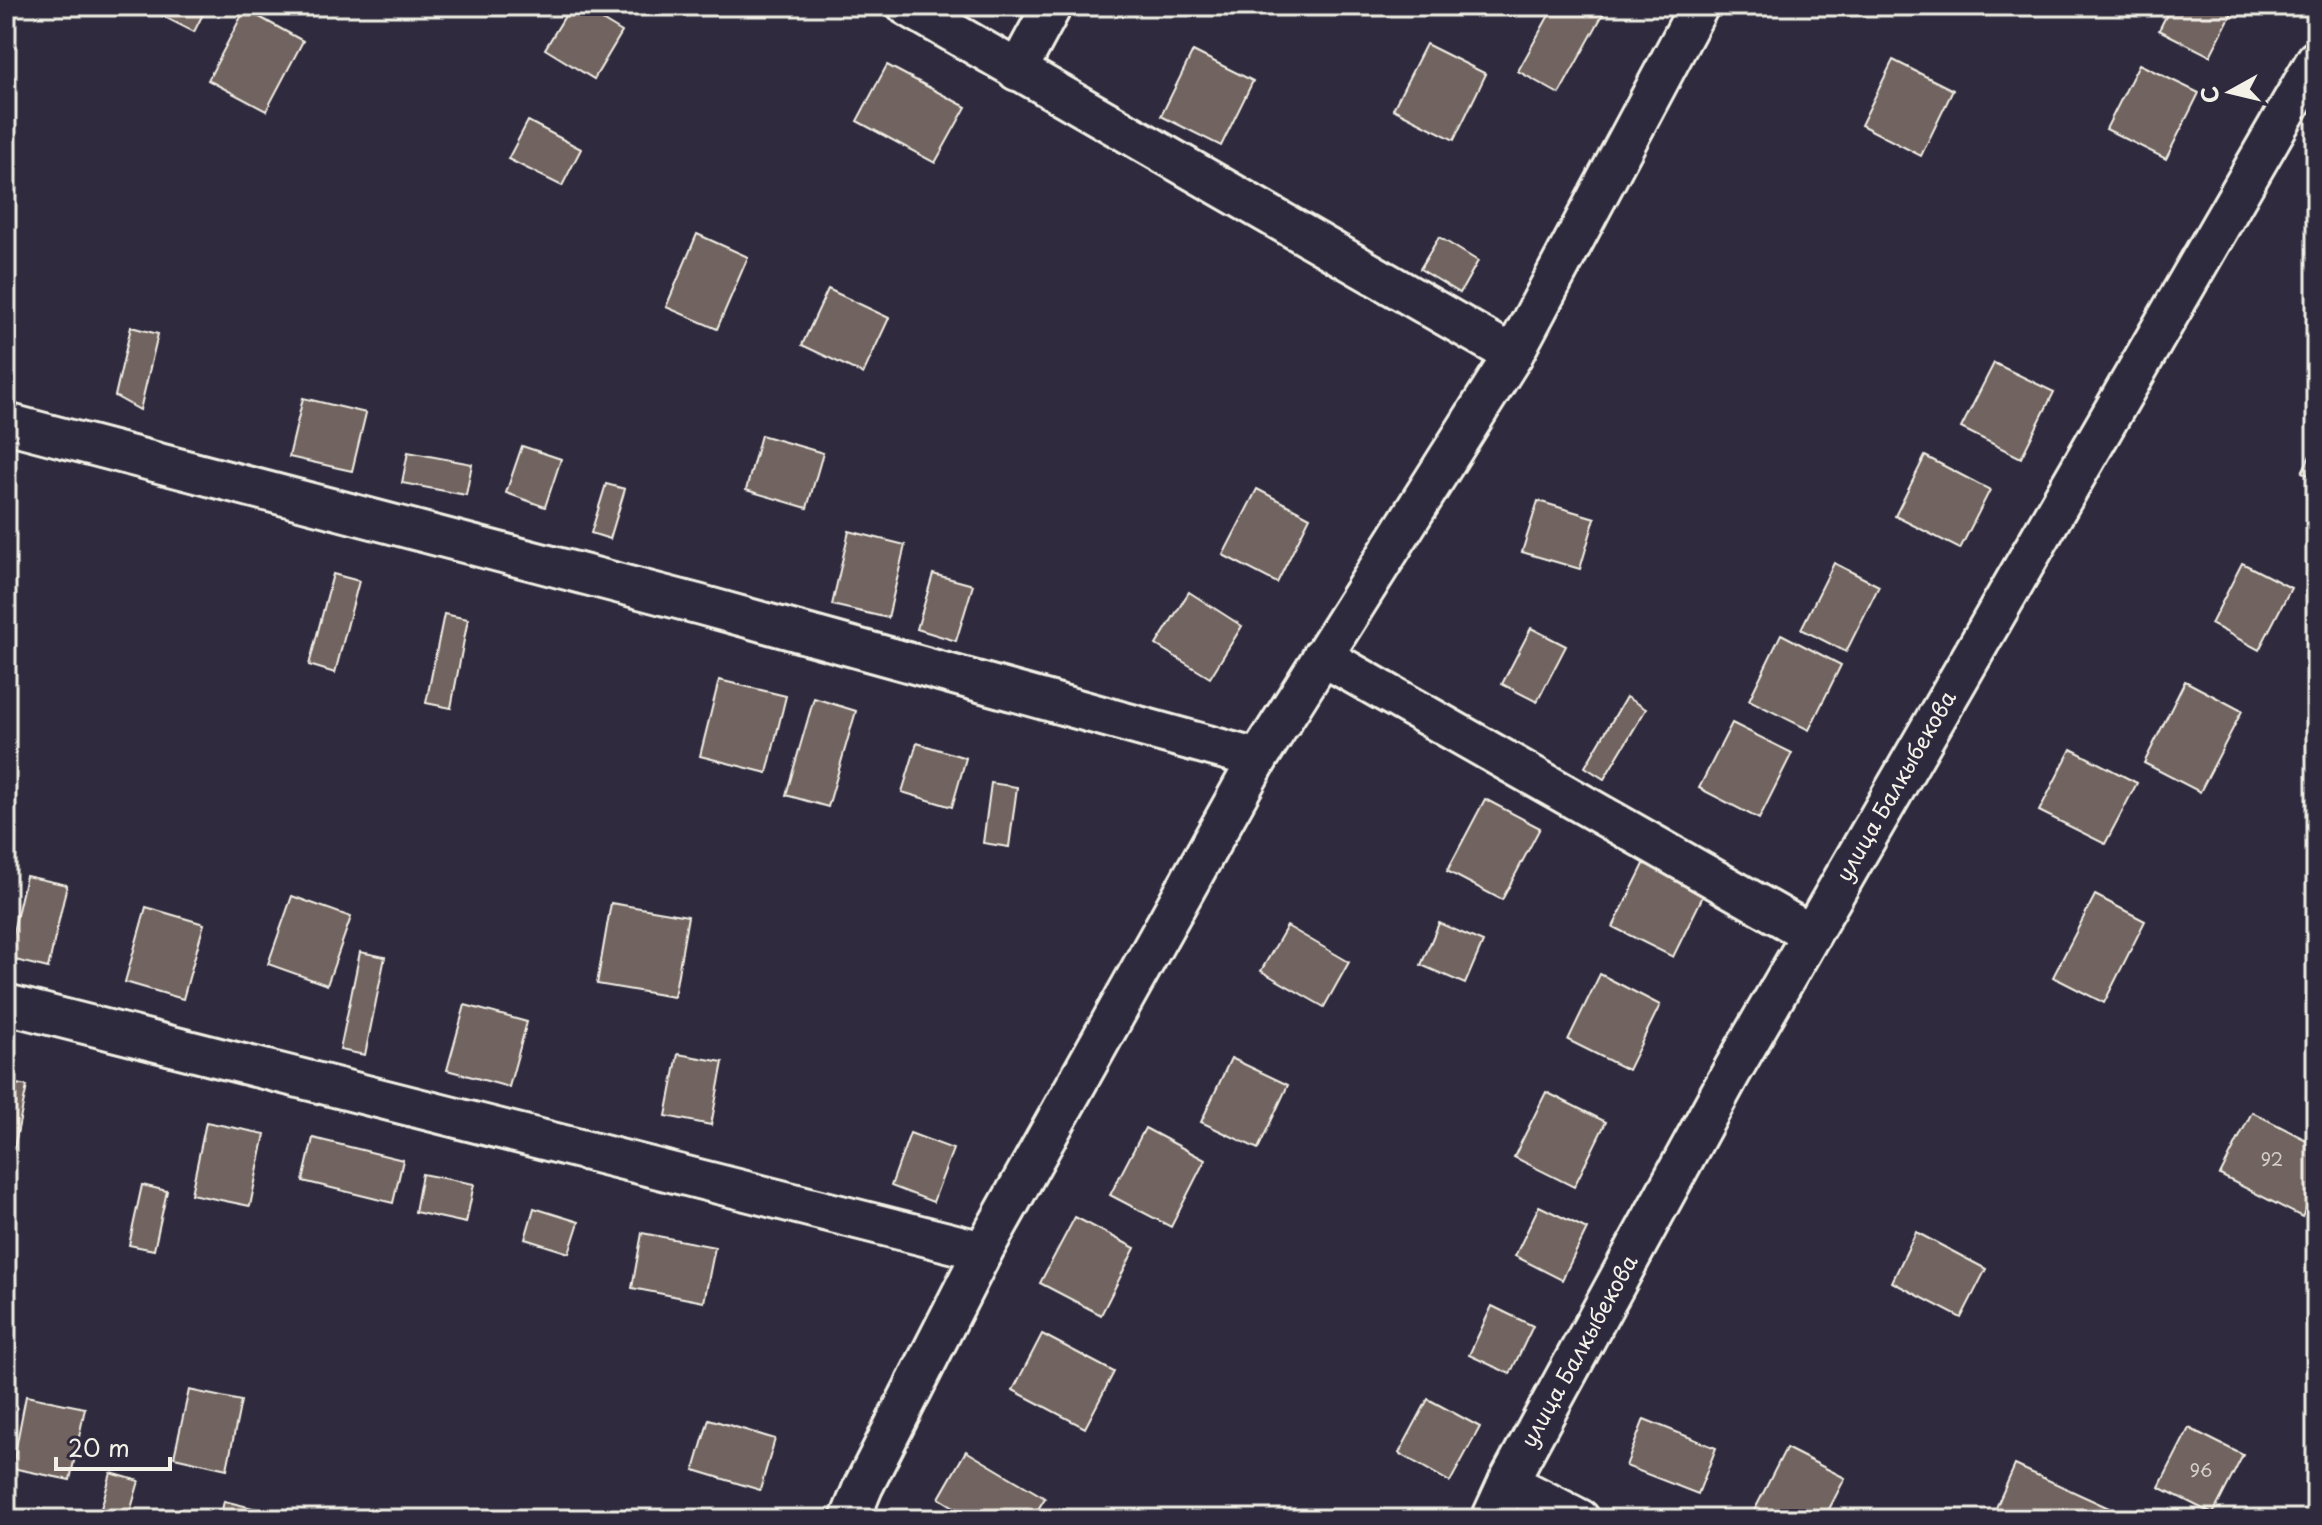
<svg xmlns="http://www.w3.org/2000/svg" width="2322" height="1525" viewBox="0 0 2322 1525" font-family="'Playpen Sans',sans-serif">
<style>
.building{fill:#71645f;stroke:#f4f1e8;stroke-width:2}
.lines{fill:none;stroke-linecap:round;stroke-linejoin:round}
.street-casing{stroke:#f4f1e8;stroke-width:44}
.street{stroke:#2f2a3d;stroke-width:38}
.labels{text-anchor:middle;stroke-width:6;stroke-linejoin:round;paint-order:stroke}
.number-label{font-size:18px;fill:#d3cec6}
.street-label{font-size:22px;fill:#f4f1e8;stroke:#2f2a3d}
</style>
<rect width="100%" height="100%" fill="#2f2a3d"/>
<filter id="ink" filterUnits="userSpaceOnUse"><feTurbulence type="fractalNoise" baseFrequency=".0125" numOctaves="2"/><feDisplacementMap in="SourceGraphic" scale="16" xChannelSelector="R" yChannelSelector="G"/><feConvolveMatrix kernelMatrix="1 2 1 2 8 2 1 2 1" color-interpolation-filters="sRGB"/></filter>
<g filter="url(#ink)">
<g class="building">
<path d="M148 6H207L194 32 147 8Z"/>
<path d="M571 6H579L622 32 594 79 545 49Z"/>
<path d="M1554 6H1600L1606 9 1559 94 1518 71Z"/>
<path d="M2171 6H2233L2235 7 2210 56 2159 30Z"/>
<path d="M245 9 303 41 266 111 208 80Z"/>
<path d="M1426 44 1486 74 1454 140 1393 109Z"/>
<path d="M1193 51 1253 81 1221 146 1161 116Z"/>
<path d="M1893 60 1953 90 1921 156 1861 125Z"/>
<path d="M2139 64 2199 93 2166 159 2106 129Z"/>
<path d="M887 65 966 107 935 163 857 121Z"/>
<path d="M528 121 581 149 562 186 508 159Z"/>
<path d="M697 234 748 257 717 329 666 307Z"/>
<path d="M1439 237 1478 261 1460 293 1420 269Z"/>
<path d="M828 289 889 318 863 374 802 345Z"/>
<path d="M131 327 158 334 140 410 115 396Z"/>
<path d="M1994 363 2054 392 2021 458 1961 428Z"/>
<path d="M303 398 366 413 352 471 289 457Z"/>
<path d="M761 435 823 453 807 508 746 490Z"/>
<path d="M2316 444V479L2302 472Z"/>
<path d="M522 446 561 459 545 507 506 493Z"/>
<path d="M408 452 472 464 466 495 402 483Z"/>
<path d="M1925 456 1990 490 1960 549 1895 516Z"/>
<path d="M606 484 625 489 610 539 591 533Z"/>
<path d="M1257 489 1310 517 1277 583 1223 555Z"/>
<path d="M1538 501 1595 518 1580 569 1522 552Z"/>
<path d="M849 531 905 545 888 618 832 605Z"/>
<path d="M1834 563 1879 586 1846 652 1801 629Z"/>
<path d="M2242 563 2291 588 2259 650 2211 624Z"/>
<path d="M333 574 359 581 335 673 309 665Z"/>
<path d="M933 574 973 585 956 641 917 629Z"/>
<path d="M1189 592 1242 626 1210 678 1156 645Z"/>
<path d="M444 614 468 619 451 708 426 703Z"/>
<path d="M1531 628 1566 646 1537 702 1502 684Z"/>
<path d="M1781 634 1841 665 1809 730 1749 700Z"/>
<path d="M719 680 786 696 767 773 700 756Z"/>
<path d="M2185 681 2242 711 2200 792 2144 763Z"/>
<path d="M1626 697 1646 709 1604 779 1585 767Z"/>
<path d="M814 698 856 711 828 807 786 795Z"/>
<path d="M1732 723 1792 753 1759 819 1699 788Z"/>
<path d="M917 743 966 758 952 807 902 792Z"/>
<path d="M2071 749 2137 783 2105 844 2039 811Z"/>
<path d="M991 783 1017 787 1009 847 983 843Z"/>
<path d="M1485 799 1540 828 1502 900 1447 871Z"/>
<path d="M1645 862 1705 892 1673 957 1613 927Z"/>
<path d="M26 876 67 885 48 968 7 958Z"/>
<path d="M2095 895 2145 921 2104 1003 2053 977Z"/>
<path d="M292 896 351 917 327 985 268 964Z"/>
<path d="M611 903 688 916 674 997 597 984Z"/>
<path d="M146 907 204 924 183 999 125 982Z"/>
<path d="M1439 923 1483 942 1465 984 1421 965Z"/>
<path d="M1287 926 1349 962 1324 1007 1261 971Z"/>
<path d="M360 952 385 957 365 1055 340 1050Z"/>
<path d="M1600 974 1660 1005 1628 1070 1568 1040Z"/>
<path d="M465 1005 527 1022 509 1087 447 1070Z"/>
<path d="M678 1054 723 1062 711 1125 666 1116Z"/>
<path d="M1231 1058 1288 1085 1258 1149 1201 1122Z"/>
<path d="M6 1082 27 1086 12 1158 6 1157Z"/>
<path d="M1546 1092 1606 1122 1574 1187 1514 1157Z"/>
<path d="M2252 1112 2316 1145V1189L2302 1217 2220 1175Z"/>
<path d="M206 1122 265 1134 250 1206 191 1194Z"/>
<path d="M1145 1128 1205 1160 1171 1227 1110 1195Z"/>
<path d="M910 1133 953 1149 933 1202 891 1186Z"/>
<path d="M313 1138 403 1160 393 1203 303 1181Z"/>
<path d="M422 1174 474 1184 466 1223 415 1212Z"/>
<path d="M142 1185 167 1191 154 1250 129 1245Z"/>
<path d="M1539 1206 1587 1229 1562 1280 1515 1256Z"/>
<path d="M534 1208 579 1222 569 1253 525 1239Z"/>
<path d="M1075 1217 1135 1248 1101 1315 1040 1283Z"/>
<path d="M1916 1232 1986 1269 1961 1318 1892 1282Z"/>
<path d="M642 1233 715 1247 704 1302 632 1288Z"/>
<path d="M1492 1306 1533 1326 1510 1374 1469 1355Z"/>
<path d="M1042 1334 1114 1372 1085 1428 1013 1390Z"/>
<path d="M189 1390 241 1401 227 1469 174 1457Z"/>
<path d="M26 1396 85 1408 70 1480 12 1468Z"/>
<path d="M1428 1399 1480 1427 1450 1482 1399 1453Z"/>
<path d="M709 1419 775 1439 760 1490 694 1470Z"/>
<path d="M1644 1419 1716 1448 1698 1494 1626 1466Z"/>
<path d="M2189 1428 2243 1455 2213 1514 2159 1487Z"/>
<path d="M1786 1448 1845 1478 1824 1519H1750Z"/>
<path d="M966 1451 1045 1498 1032 1519H974L939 1498Z"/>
<path d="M2015 1465 2109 1508 2104 1519H1991Z"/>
<path d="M111 1473 139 1481 128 1519H98Z"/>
<path d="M224 1501 290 1517 289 1519H220Z"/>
</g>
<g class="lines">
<defs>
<g id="street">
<path d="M907 6 1513 355"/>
<path d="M1017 71 1052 6"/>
<path d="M6 423 701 605 1258 759"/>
<path d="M1322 656 1811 934"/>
<path d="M6 1004 983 1251"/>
<path d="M1508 1482 1580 1519"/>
<path d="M850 1519 863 1487 983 1251 1258 759 1513 355 1699 6"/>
<path d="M1491 1519 1508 1482 1731 1073 2316 60"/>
</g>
</defs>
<use href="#street" class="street-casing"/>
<use href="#street" class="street"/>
</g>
</g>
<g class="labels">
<g class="number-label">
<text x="2272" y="1166">92</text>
<text x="2201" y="1477">96</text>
</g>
<g class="street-label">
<text transform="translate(1896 786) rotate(-60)" y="8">улица Балкыбекова</text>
<text transform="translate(1579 1351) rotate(-61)" y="8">улица Балкыбекова</text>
</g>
</g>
<rect width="2322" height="1525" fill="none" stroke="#2f2a3d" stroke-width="32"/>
<rect x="16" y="16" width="2290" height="1493" fill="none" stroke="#f4f1e8" stroke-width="3" filter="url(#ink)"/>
<g transform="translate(2230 92) rotate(262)" stroke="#2f2a3d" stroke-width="6" paint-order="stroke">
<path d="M0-6L14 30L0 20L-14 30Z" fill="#f4f1e8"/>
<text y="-12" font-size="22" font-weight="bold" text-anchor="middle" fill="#f4f1e8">С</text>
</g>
<path d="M56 1457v12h114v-12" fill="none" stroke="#f4f1e8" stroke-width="4"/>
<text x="68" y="1457" font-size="24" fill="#f4f1e8" stroke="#2f2a3d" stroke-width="6" paint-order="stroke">20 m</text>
</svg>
